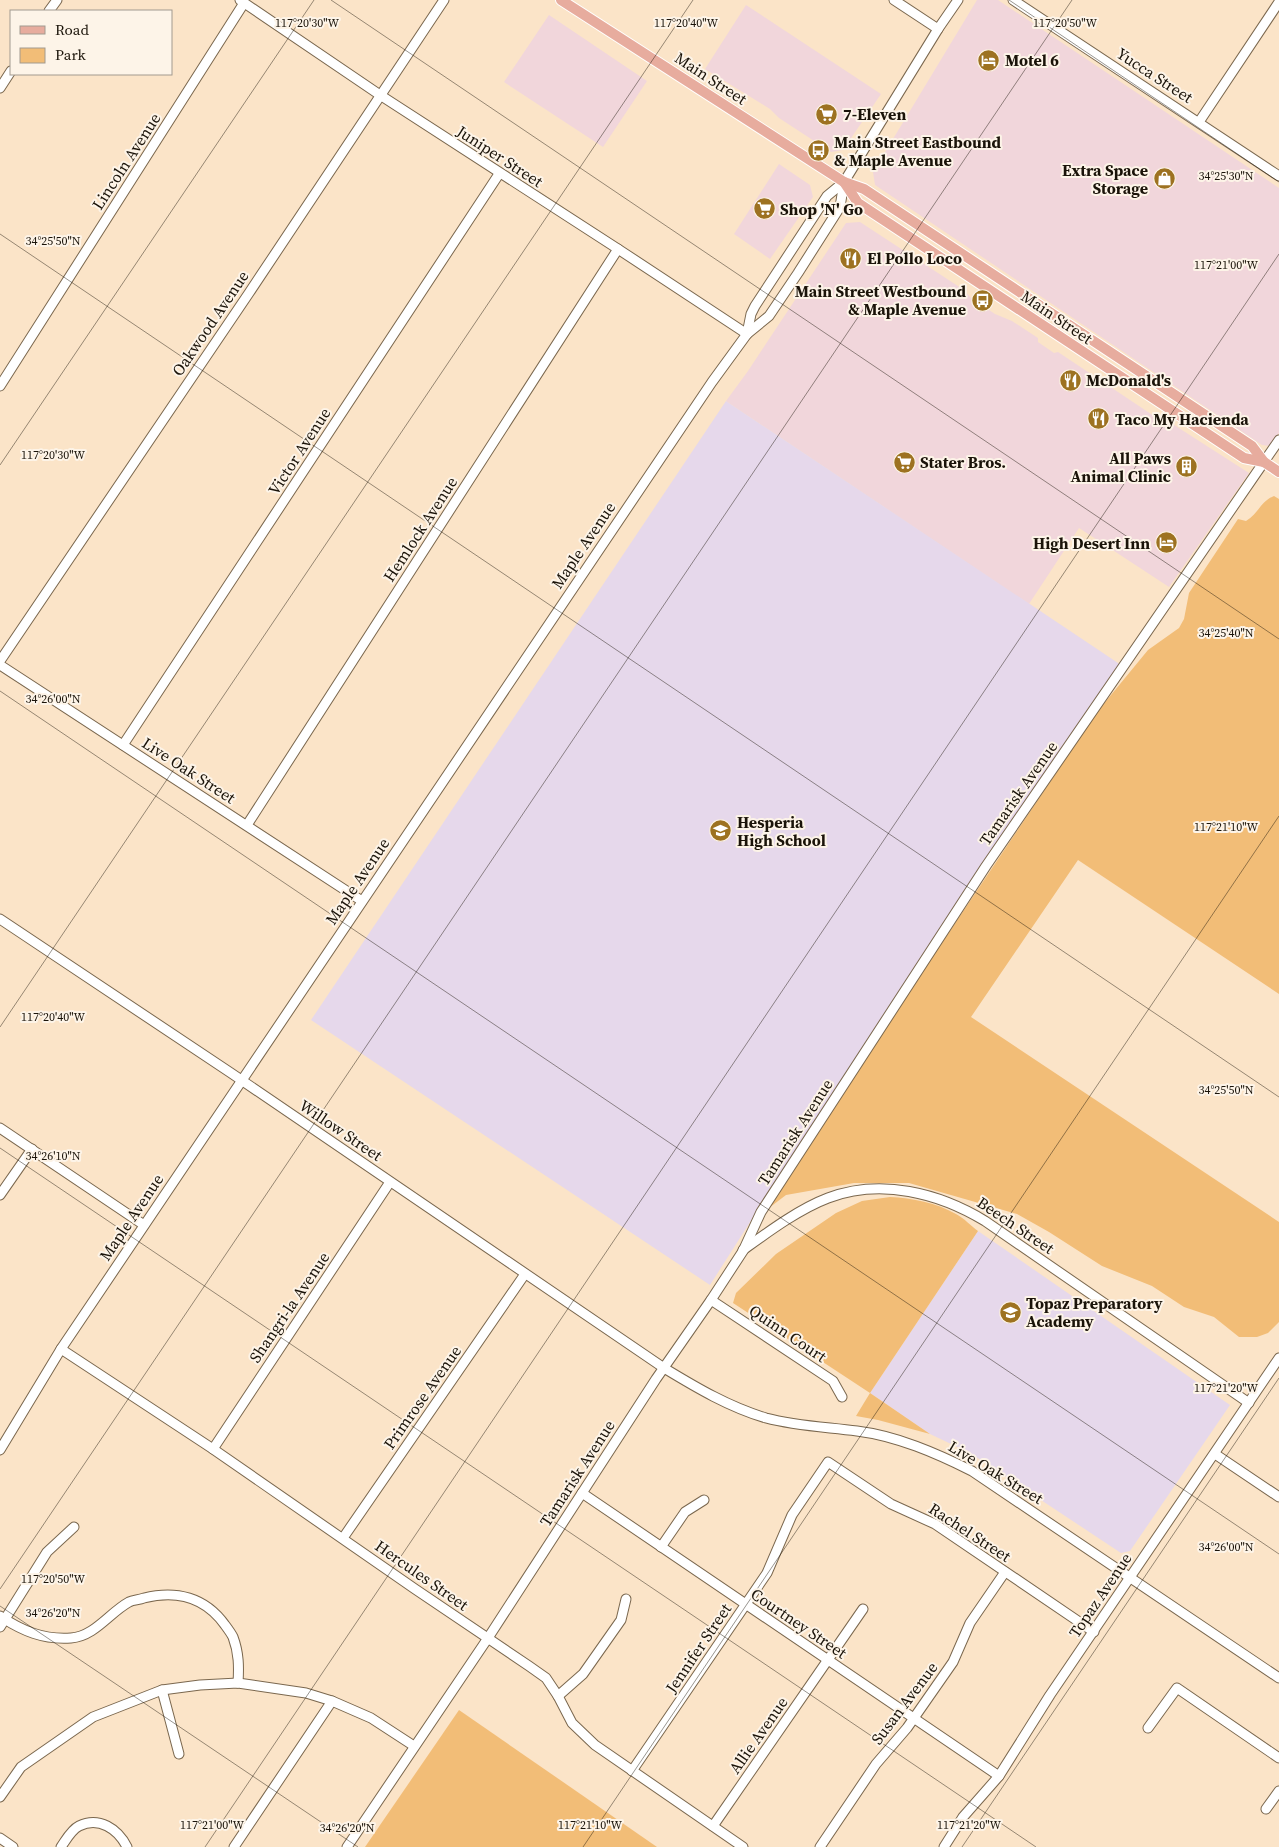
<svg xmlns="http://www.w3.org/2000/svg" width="1279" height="1847" viewBox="0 0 1279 1847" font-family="'Source Serif 4',serif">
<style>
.commercial{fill:#f1d6db}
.education{fill:#e6d8eb}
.green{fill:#f2bd77}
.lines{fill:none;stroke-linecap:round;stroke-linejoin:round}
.minor-casing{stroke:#7a674e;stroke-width:11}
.major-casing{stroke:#fff;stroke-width:12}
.minor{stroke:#fff;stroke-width:9}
.major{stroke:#e7ac9e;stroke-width:10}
.ticks{fill:none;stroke:#1a1309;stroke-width:1;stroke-opacity:0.45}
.labels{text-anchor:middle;stroke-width:4;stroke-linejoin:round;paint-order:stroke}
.poi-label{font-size:16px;font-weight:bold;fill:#1a1309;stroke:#fdf4e8;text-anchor:start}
.street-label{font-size:16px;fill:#1a1309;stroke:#fdf4e8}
.ticks-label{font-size:12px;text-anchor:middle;fill:#1a1309;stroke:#fdf4e8;stroke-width:4;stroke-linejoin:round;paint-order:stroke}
</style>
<rect width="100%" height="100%" fill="#fbe4c8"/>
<g class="commercial">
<path d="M977 0H998L1279 188V433L1270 446 1262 445 875 185 873 172Z"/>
<path d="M746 5 881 94 843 150 831 152 779 118 770 109 705 69Z"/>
<path d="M549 15 647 81 603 147 504 82Z"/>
<path d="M779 164 810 185 813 197 770 259 734 234Z"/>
<path d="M860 222 964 290 971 298 995 314 1012 321 1038 338V342L1054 353 1058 352 1154 416 1157 414 1249 473 1169 587 1079 528 1029 604 726 401 748 371 846 223Z"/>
</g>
<g class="education">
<path d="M726 401 1121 665 1032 790 801 1142 710 1285 311 1020Z"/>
<path d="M978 1231 1230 1405 1130 1551 1121 1553 970 1453 930 1434 870 1393Z"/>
</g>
<g class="green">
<path d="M1274 496 1279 499V994L1078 860 971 1017 1279 1222V1322L1268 1333 1257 1337H1239L1214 1317 1184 1307 1152 1286 1102 1266 1049 1232 1017 1214 909 1183H854L786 1195 765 1211 844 1090 871 1052 880 1035 1097 712 1148 650 1179 628 1184 619 1189 593 1238 519 1246 521C1259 513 1261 501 1274 496Z"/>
<path d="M890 1197C912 1198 937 1203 956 1214 964 1218 971 1226 978 1231L870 1393 930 1434 878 1420 856 1416 870 1393 733 1303 736 1293 776 1254 836 1213 862 1201Z"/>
<path d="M459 1710 657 1847H365Z"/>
</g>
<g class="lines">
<defs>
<g id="minor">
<path d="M240 0 380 95 618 249 747 334"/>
<path d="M894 0 938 29"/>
<path d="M1013 0 1279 176"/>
<path d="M49 11 57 0"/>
<path d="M0 88 11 71"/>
<path d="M1199 122 1279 2"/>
<path d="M747 334 751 314 755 306 827 196 844 182 938 29 958 0"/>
<path d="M0 386 244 3"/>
<path d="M0 661 249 293 444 0"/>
<path d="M0 665 362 901"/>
<path d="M123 745 499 174"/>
<path d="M247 825 618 249"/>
<path d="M0 919 231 1073 664 1368C697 1388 729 1407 766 1418 796 1426 826 1427 857 1431 897 1436 936 1453 972 1471L1279 1678"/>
<path d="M0 1128 144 1225"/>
<path d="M0 1195 32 1149"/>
<path d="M743 1250C768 1232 799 1209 828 1198 881 1178 939 1193 985 1221L1249 1403"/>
<path d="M711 1300 833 1381 842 1397"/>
<path d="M61 1349 213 1449 415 1589 529 1666 546 1678 558 1696 572 1723 595 1745 743 1847"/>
<path d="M213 1449 390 1182"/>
<path d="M0 1450 61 1349 712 382 747 334 769 316 798 273 840 207 844 182"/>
<path d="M1215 1454 1279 1497"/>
<path d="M582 1493 999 1776"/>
<path d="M343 1538 525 1274"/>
<path d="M661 1547 685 1512 704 1500"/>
<path d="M0 1616C22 1631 44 1640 71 1638 95 1636 109 1613 129 1602 133 1600 139 1600 144 1598 176 1590 205 1597 225 1625 228 1629 231 1633 233 1637 239 1653 239 1667 238 1683"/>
<path d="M0 1627 47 1552 74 1527"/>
<path d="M162 1690 179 1754"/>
<path d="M558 1696 583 1674 621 1620 626 1599"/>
<path d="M1148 1728 1177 1688 1279 1758"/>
<path d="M632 1771 767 1573 792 1515 828 1462 891 1504 935 1524 1094 1632"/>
<path d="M0 1797 21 1767 93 1717 162 1690 200 1685 238 1683 306 1693 332 1701 371 1718 414 1746"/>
<path d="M1266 1809 1279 1791"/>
<path d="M713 1826 863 1609"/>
<path d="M0 1838 13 1847"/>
<path d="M61 1847C66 1840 71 1830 79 1826 99 1816 118 1829 127 1847"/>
<path d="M234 1847 332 1701"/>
<path d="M347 1847 488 1638 656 1379 711 1300 743 1251 761 1212 986 866 1279 440"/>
<path d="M820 1847 876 1764 907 1728 953 1662 970 1623 1005 1572"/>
<path d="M944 1847 963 1817 999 1776 1050 1695 1279 1358"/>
</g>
<g id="major">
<path d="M561 0 844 182 864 189 1252 446 1264 462 1279 472"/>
<path d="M844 182 858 203 1244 458 1264 462"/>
</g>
</defs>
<use href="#minor" class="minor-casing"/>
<use href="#major" class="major-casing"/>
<use href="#minor" class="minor"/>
<use href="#major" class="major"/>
</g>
<path class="ticks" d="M331 0 1279 639M1009 0 1279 182M0 234 1279 1097M0 465 314 0M0 691 1279 1554M0 1027 693 0M0 1148 1036 1847M0 1589 1072 0M0 1606 358 1847M205 1847 1279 254M583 1847 1279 816M962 1847 1279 1378"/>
<defs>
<symbol id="hotel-disc" viewBox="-11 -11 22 22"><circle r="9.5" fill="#9d7221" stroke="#fdf4e8"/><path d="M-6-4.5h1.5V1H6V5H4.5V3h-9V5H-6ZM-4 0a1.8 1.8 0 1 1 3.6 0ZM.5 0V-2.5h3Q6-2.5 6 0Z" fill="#fff"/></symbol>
<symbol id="supermarket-disc" viewBox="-11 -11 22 22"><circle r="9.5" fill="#9d7221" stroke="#fdf4e8"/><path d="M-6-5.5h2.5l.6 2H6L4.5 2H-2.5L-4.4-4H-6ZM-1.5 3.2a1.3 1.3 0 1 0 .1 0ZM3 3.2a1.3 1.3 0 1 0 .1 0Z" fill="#fff"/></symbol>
<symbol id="bus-disc" viewBox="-11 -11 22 22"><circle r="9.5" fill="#9d7221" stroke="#fdf4e8"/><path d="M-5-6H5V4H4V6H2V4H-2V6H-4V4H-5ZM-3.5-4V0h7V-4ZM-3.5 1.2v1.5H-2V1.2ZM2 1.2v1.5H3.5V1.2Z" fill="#fff"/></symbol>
<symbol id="shop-disc" viewBox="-11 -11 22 22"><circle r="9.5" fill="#9d7221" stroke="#fdf4e8"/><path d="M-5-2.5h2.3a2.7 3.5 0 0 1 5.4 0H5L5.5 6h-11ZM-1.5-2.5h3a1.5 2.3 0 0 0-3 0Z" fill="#fff"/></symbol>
<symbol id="restaurant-disc" viewBox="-11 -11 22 22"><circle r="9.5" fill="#9d7221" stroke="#fdf4e8"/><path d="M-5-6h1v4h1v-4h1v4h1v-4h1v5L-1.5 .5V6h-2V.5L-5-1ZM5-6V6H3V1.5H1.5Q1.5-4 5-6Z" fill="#fff"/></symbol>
<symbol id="building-disc" viewBox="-11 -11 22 22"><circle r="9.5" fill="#9d7221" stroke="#fdf4e8"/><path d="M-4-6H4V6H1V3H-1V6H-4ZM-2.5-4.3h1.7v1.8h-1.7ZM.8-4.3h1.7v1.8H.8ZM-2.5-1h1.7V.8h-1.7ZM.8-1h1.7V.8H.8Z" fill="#fff"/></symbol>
<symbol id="school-disc" viewBox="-11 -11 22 22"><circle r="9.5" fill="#9d7221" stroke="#fdf4e8"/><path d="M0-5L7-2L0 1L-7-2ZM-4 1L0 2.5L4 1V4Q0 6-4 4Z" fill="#fff"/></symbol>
</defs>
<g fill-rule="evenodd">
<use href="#hotel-disc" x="976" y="48" width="25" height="25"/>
<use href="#supermarket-disc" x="814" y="102" width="25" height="25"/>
<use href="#bus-disc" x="806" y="138" width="25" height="25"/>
<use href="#shop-disc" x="1152" y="166" width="25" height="25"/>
<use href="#supermarket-disc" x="752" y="196" width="25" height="25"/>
<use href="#restaurant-disc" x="838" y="246" width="25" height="25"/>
<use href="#bus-disc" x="970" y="288" width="25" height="25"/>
<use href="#restaurant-disc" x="1058" y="368" width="25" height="25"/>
<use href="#restaurant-disc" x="1086" y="406" width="25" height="25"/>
<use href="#supermarket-disc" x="892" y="450" width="25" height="25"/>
<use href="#building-disc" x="1174" y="454" width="25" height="25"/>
<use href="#hotel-disc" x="1154" y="530" width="25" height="25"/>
<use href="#school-disc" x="708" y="818" width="25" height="25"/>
<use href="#school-disc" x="998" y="1300" width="25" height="25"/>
</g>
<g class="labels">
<g class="poi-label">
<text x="1005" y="66">Motel 6</text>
<text x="843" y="120">7-Eleven</text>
<text x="834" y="148">Main Street Eastbound<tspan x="834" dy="18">&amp; Maple Avenue</tspan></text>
<text x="1148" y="176" text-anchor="end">Extra Space<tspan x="1148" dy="18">Storage</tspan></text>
<text x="780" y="215">Shop 'N' Go</text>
<text x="867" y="264">El Pollo Loco</text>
<text x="966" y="297" text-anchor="end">Main Street Westbound<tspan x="966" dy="18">&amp; Maple Avenue</tspan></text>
<text x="1086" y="386">McDonald's</text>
<text x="1115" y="425">Taco My Hacienda</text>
<text x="1171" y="464" text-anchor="end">All Paws<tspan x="1171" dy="18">Animal Clinic</tspan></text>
<text x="920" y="468">Stater Bros.</text>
<text x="1150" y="549" text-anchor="end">High Desert Inn</text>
<text x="737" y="828">Hesperia<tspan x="737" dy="18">High School</tspan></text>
<text x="1026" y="1309">Topaz Preparatory<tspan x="1026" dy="18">Academy</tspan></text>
</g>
<g class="street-label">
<text transform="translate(1155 75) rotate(33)" y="6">Yucca Street</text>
<text transform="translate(711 78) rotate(33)" y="6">Main Street</text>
<text transform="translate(500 156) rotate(33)" y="6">Juniper Street</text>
<text transform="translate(126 161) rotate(-57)" y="6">Lincoln Avenue</text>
<text transform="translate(1057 317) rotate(34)" y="6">Main Street</text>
<text transform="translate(210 323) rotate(-56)" y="6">Oakwood Avenue</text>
<text transform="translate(299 451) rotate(-57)" y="6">Victor Avenue</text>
<text transform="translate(420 529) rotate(-57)" y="6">Hemlock Avenue</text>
<text transform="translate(583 545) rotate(-56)" y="6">Maple Avenue</text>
<text transform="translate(189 770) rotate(33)" y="6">Live Oak Street</text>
<text transform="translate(1018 793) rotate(-55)" y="6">Tamarisk Avenue</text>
<text transform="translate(357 881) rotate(-56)" y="6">Maple Avenue</text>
<text transform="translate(341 1130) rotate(34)" y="6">Willow Street</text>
<text transform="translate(795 1132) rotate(-57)" y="6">Tamarisk Avenue</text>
<text transform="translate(131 1217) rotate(-56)" y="6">Maple Avenue</text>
<text transform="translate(1016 1225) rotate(34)" y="6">Beech Street</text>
<text transform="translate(289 1307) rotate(-56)" y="6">Shangri-la Avenue</text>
<text transform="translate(788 1333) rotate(34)" y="6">Quinn Court</text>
<text transform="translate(422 1397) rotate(-55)" y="6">Primrose Avenue</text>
<text transform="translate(996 1472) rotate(31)" y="6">Live Oak Street</text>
<text transform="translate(577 1473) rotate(-57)" y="6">Tamarisk Avenue</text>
<text transform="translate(970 1532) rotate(33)" y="6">Rachel Street</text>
<text transform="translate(422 1575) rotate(35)" y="6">Hercules Street</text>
<text transform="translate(1100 1595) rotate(-56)" y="6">Topaz Avenue</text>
<text transform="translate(799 1623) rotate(34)" y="6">Courtney Street</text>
<text transform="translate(698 1648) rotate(-56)" y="6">Jennifer Street</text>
<text transform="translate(904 1703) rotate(-53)" y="6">Susan Avenue</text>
<text transform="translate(758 1735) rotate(-55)" y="6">Allie Avenue</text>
</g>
</g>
<g class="ticks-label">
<text x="307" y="27">117°20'30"W</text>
<text x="686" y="27">117°20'40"W</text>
<text x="1065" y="27">117°20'50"W</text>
<text x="1226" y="180">34°25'30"N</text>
<text x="53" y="245">34°25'50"N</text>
<text x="1226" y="269">117°21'00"W</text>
<text x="53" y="459">117°20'30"W</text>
<text x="1226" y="637">34°25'40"N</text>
<text x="53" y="703">34°26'00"N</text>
<text x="1226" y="831">117°21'10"W</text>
<text x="53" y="1021">117°20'40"W</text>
<text x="1226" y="1094">34°25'50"N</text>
<text x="53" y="1160">34°26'10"N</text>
<text x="1226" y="1392">117°21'20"W</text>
<text x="1226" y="1551">34°26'00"N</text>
<text x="53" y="1583">117°20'50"W</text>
<text x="53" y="1617">34°26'20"N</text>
<text x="212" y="1829">117°21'00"W</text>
<text x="590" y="1829">117°21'10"W</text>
<text x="969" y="1829">117°21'20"W</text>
<text x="347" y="1832">34°26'20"N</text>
</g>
<rect x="10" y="10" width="162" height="65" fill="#fdf4e8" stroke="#a29a8f"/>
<rect x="20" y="26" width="25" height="8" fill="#e7ac9e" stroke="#a29a8f"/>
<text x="55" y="35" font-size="15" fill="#1a1309">Road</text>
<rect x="20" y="48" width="25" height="15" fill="#f2bd77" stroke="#a29a8f"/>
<text x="55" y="60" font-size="15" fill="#1a1309">Park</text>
</svg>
